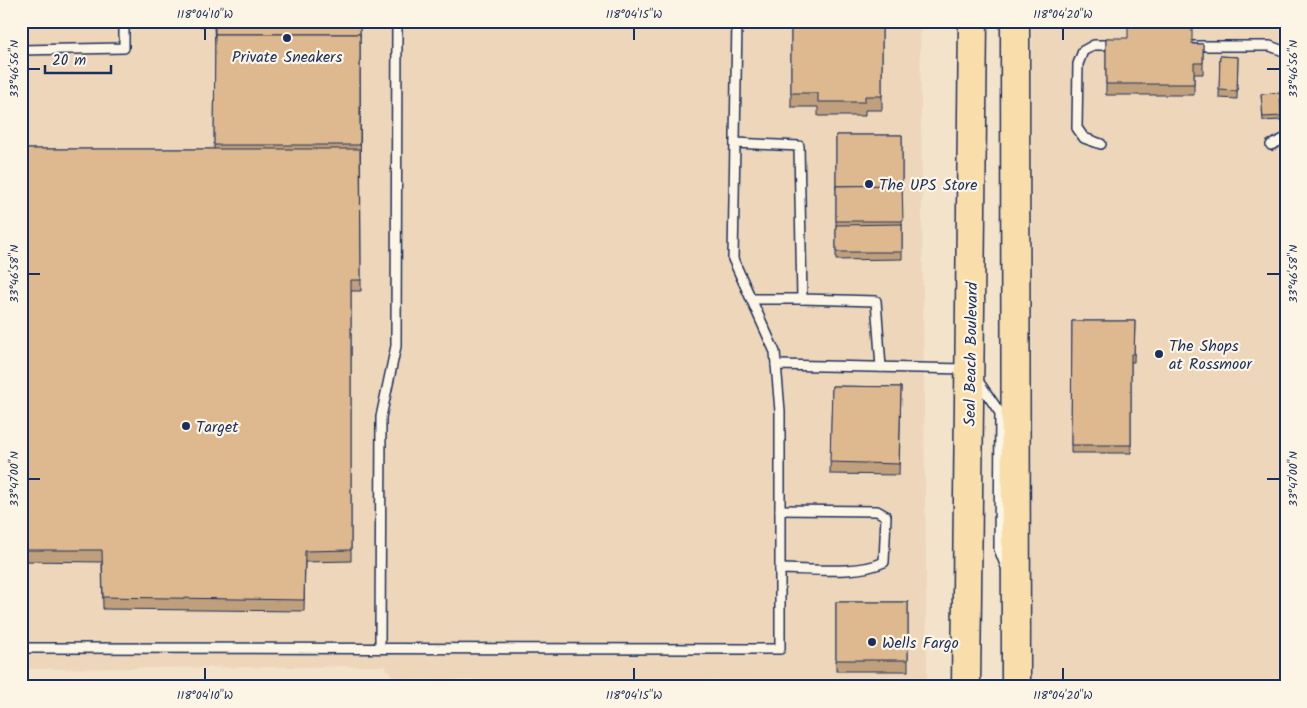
<svg xmlns="http://www.w3.org/2000/svg" width="1307" height="708" viewBox="0 0 1307 708" font-family="Kalam,sans-serif">
<style>
.built{fill:#edd6b9}
.lines{fill:none;stroke-linecap:round;stroke-linejoin:round}
.service-casing{stroke:#1b2f5e;stroke-width:12}
.primary-casing{stroke:#1b2f5e;stroke-width:31}
.service{stroke:#fcf5e5;stroke-width:9}
.primary{stroke:#f9deab;stroke-width:28}
.wall{fill:#bf9f7b;stroke:#1b2f5e}
.building{fill:#deb98f;stroke:#1b2f5e}
.ticks{fill:none;stroke:#1b2f5e;stroke-width:2}
.poi-dot{fill:#1b2f5e;stroke:#fcf5e5;stroke-width:2}
.labels{text-anchor:middle;stroke-width:4.5;stroke-linejoin:round;paint-order:stroke}
.poi-label{font-size:16px;fill:#1b2f5e;stroke:#fcf5e5;text-anchor:start}
.street-label{font-size:16px;fill:#1b2f5e;stroke:#fcf5e5}
.neatline{fill:none;stroke:#1b2f5e;stroke-width:2}
.ticks-label{font-size:12px;text-anchor:middle;fill:#1b2f5e}
</style>
<rect width="100%" height="100%" fill="#f3e3cb"/>
<filter id="ink" filterUnits="userSpaceOnUse"><feTurbulence type="fractalNoise" baseFrequency=".02" numOctaves="2"/><feDisplacementMap in="SourceGraphic" scale="10" xChannelSelector="R" yChannelSelector="G"/><feConvolveMatrix kernelMatrix="1 2 1 2 8 2 1 2 1" color-interpolation-filters="sRGB"/></filter>
<g filter="url(#ink)">
<g class="built">
<path d="M21 21H920L927 681 395 680 385 666 21 669Z"/>
<rect x="1032" y="21" width="254" height="666"/>
</g>
<g class="lines">
<defs>
<g id="service">
<path d="M1192 46H1270L1286 52"/>
<path d="M21 50 124 48V21"/>
<path d="M735 143 799 146 802 299 876 301 881 367"/>
<path d="M1101 144 1084 138 1077 128 1078 64 1083 51 1094 45H1118"/>
<path d="M1271 145 1286 138"/>
<path d="M752 299H802"/>
<path d="M776 365 966 369"/>
<path d="M976 378 1000 413 999 549 1006 567"/>
<path d="M780 569C810 569 858 575 884 562L886 516 877 511 780 510"/>
<path d="M21 648 780 649V411L775 352 733 259 737 21"/>
<path d="M380 648 381 417 396 346 397 21"/>
</g>
<g id="primary">
<path d="M1015 21 1016 687"/>
<path d="M966 687 973 21"/>
</g>
</defs>
<use href="#service" class="service-casing"/>
<use href="#primary" class="primary-casing"/>
<use href="#service" class="service"/>
<use href="#primary" class="primary"/>
</g>
<g class="wall">
<path d="M185 21H360L361 291H351V561L305 562 304 611 103 609 102 562 21 561V149H214L215 46 214 27 185 25Z"/>
<path d="M791 21H882V110H865V116H818V107H791Z"/>
<path d="M1106 38 1203 44V74H1194V95H1106Z"/>
<path d="M1220 56 1238 57 1237 99 1219 98Z"/>
<path d="M1280 93 1281 120 1263 121 1261 94Z"/>
<path d="M836 135H902V259L836 260Z"/>
<path d="M1072 321H1135L1134 362H1131V453H1071Z"/>
<path d="M832 386 901 387 899 475 830 474Z"/>
<rect x="836" y="602" width="72" height="69"/>
</g>
<g class="building">
<path d="M215 21H360V37V34H215V37Z"/>
<path d="M791 21H882V96H865V102H818V93H791Z"/>
<path d="M1128 23H1192V44H1203V63H1194V84H1106V38H1128Z"/>
<path d="M215 34H360V145H214Z"/>
<path d="M1220 56 1238 57 1237 91 1219 90Z"/>
<path d="M1280 93 1281 116 1263 117 1261 94Z"/>
<path d="M836 135H902V187V185L836 186V189Z"/>
<path d="M21 149H360L361 280H351V550L305 551 304 600 103 597 102 550H21Z"/>
<path d="M902 185 903 221H836V186Z"/>
<path d="M902 224V252H836V225Z"/>
<path d="M1072 321H1135L1134 354H1131V445H1071Z"/>
<path d="M832 386 901 387 899 464 830 462Z"/>
<rect x="836" y="602" width="72" height="58"/>
</g>
</g>
<path class="ticks" d="M205 28V40M634 28V40M1063 28V40M28 69H40M1267 69H1280M28 274H40M1267 274H1280M28 479H40M1267 479H1280M205 668V680M634 668V680M1063 668V680"/>
<g class="poi-dot">
<circle cx="287" cy="38" r="5"/>
<circle cx="869" cy="184" r="5"/>
<circle cx="1159" cy="354" r="5"/>
<circle cx="186" cy="426" r="5"/>
<circle cx="872" cy="642" r="5"/>
</g>
<g class="labels">
<g class="poi-label">
<text x="287" y="62" text-anchor="middle">Private Sneakers</text>
<text x="879" y="190">The UPS Store</text>
<text x="1169" y="351">The Shops<tspan x="1169" dy="18">at Rossmoor</tspan></text>
<text x="196" y="432">Target</text>
<text x="882" y="648">Wells Fargo</text>
</g>
<g class="street-label">
<text transform="translate(970 354) rotate(-89)" y="6">Seal Beach Boulevard</text>
</g>
</g>
<rect width="1307" height="708" fill="none" stroke="#fcf5e5" stroke-width="55"/>
<path d="M45 65v8h66v-8" fill="none" stroke="#1b2f5e" stroke-width="2.5"/>
<text x="52" y="65" font-size="15" fill="#1b2f5e" stroke="#fcf5e5" stroke-width="4" paint-order="stroke">20 m</text>
<rect x="28" y="28" width="1252" height="652" class="neatline"/>
<g class="ticks-label">
<text x="205" y="18">118°04'10"W</text>
<text x="634" y="18">118°04'15"W</text>
<text x="1063" y="18">118°04'20"W</text>
<text transform="translate(1293 69) rotate(-90)" y="4">33°46'56"N</text>
<text transform="translate(14 69) rotate(-90)" y="4">33°46'56"N</text>
<text transform="translate(1293 274) rotate(-90)" y="4">33°46'58"N</text>
<text transform="translate(14 274) rotate(-90)" y="4">33°46'58"N</text>
<text transform="translate(1293 479) rotate(-90)" y="4">33°47'00"N</text>
<text transform="translate(14 479) rotate(-90)" y="4">33°47'00"N</text>
<text x="205" y="699">118°04'10"W</text>
<text x="634" y="699">118°04'15"W</text>
<text x="1063" y="699">118°04'20"W</text>
</g>
</svg>
